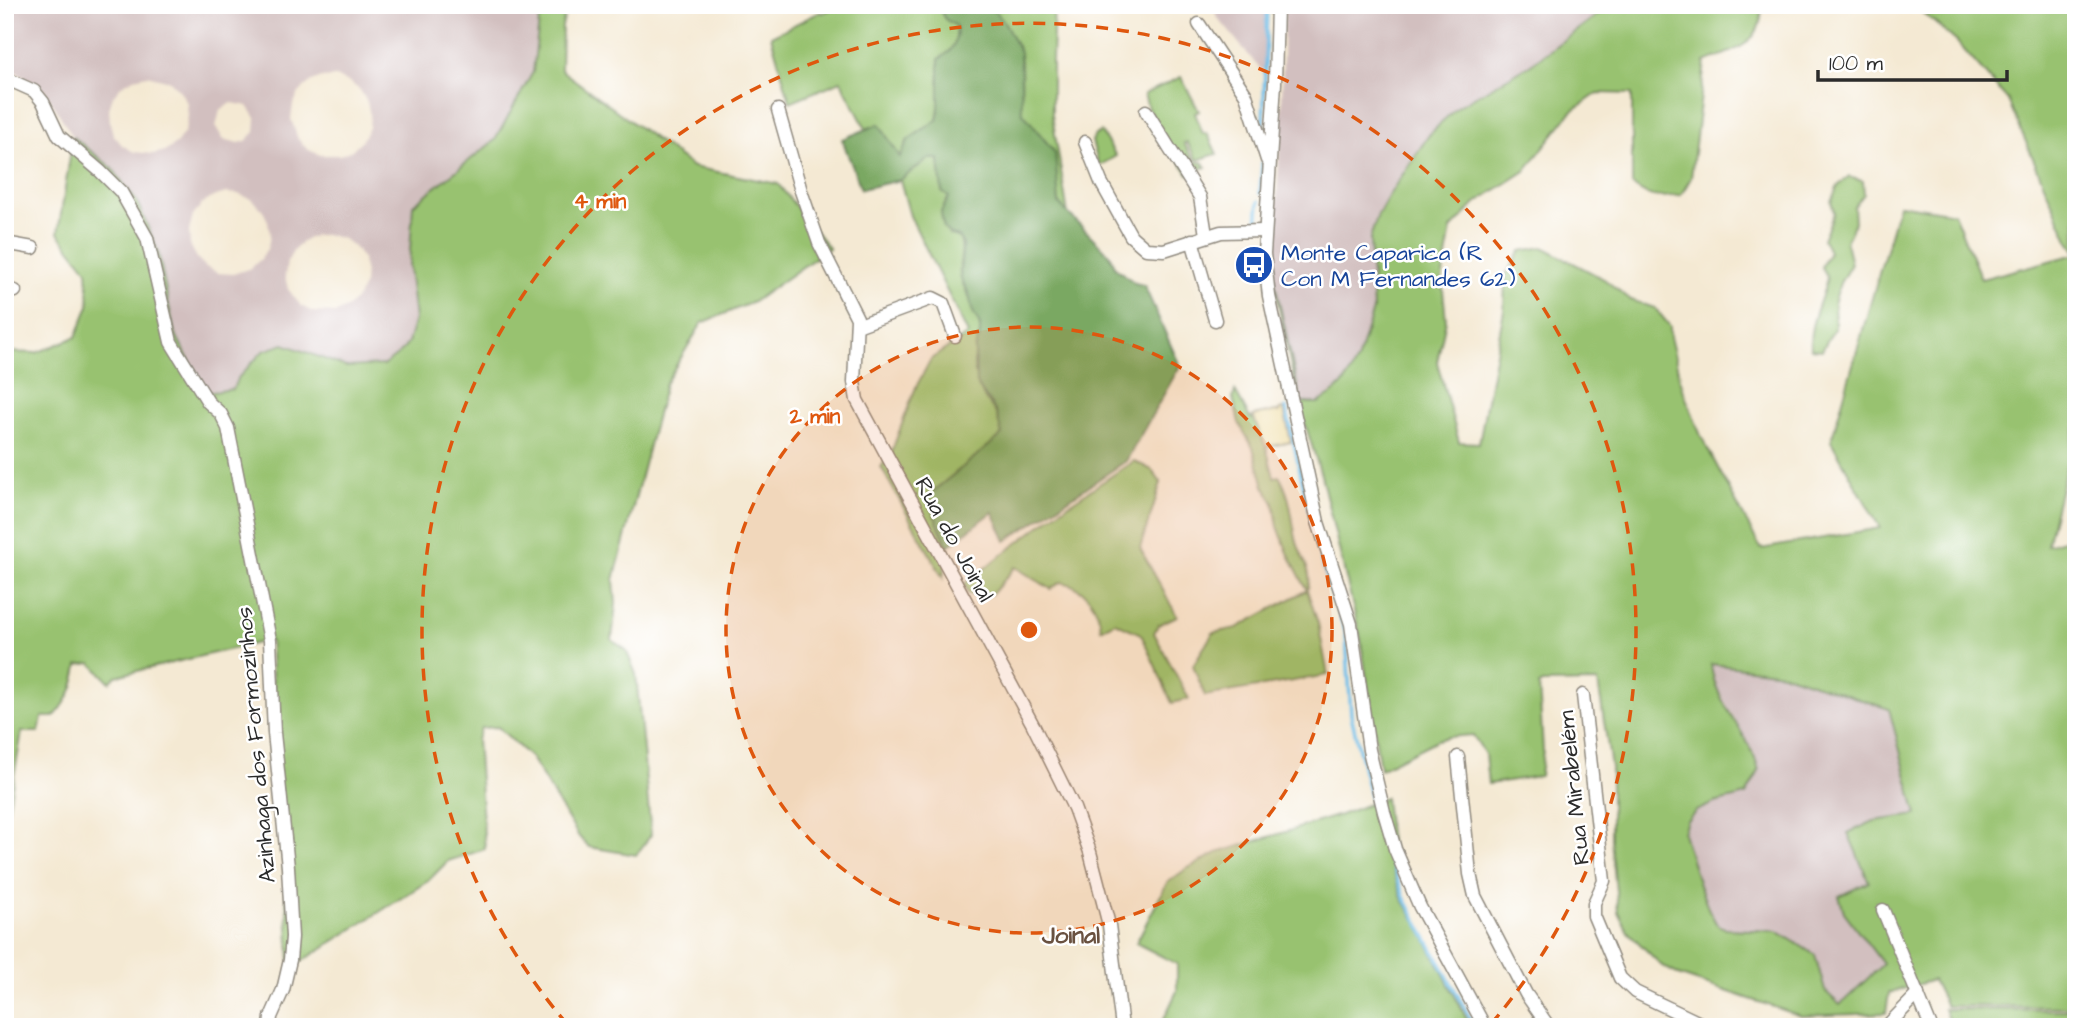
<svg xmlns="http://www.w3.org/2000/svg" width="2081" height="1032" viewBox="0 0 2081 1032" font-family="'Architects Daughter',sans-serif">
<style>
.industrial{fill:#d2bfbf;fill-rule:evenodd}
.green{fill:#98c26f;stroke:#62764d;stroke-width:2;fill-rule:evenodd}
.forest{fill:#7aa862;stroke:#526a46;stroke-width:2}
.sand{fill:#eeda9e;stroke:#8c8264;stroke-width:2}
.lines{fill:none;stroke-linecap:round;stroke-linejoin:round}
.stream{stroke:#6fc0ea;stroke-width:3.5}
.minor-casing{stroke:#908a7f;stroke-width:15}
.minor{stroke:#fff;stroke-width:12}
.ring{fill:none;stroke:#df570e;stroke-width:3.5;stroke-dasharray:12 9}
.labels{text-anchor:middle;stroke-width:5;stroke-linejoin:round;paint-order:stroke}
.transit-label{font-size:23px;fill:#164399;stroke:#fff;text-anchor:start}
.street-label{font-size:23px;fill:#2b2b2b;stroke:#fff}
.neighbourhood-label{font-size:24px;font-weight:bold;fill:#695140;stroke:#fff}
.centre{fill:#df570e;stroke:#fff;stroke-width:3.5}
.ring-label{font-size:21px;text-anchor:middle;font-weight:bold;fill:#df570e;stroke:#fff;stroke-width:5;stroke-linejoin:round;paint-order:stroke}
</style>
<rect width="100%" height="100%" fill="#fff"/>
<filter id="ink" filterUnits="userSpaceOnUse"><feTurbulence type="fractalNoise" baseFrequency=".0143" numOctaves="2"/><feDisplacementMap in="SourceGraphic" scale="14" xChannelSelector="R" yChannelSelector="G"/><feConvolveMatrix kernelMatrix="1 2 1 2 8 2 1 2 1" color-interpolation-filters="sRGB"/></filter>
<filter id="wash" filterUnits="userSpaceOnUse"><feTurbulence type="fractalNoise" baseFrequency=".00686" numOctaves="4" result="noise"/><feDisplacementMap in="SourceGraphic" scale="28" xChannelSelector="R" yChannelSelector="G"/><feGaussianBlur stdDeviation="1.57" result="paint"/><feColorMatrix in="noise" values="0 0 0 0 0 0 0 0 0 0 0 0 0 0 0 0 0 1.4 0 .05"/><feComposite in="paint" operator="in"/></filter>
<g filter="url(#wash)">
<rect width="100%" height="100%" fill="#f4e9d3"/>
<g class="industrial">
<path d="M5 5H541L533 72 495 140 413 205 409 267 415 319 408 343 400 354 384 365 346 367 284 344 237 379 233 390 206 393 174 331 158 251 112 168 73 137 44 89 16 72 5 70ZM147 75 170 81 180 91 187 103 188 116 185 131 177 143 166 151 153 154 134 152 122 145 113 134 110 123 109 109 113 96 122 85 134 78ZM336 77 349 82 360 90 367 102 370 115 369 128 362 140 352 150 340 155H320L307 149 298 139 291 119 293 105 299 93 309 83 322 78ZM232 103 248 106 256 118 255 132 246 141 239 143 223 139 216 127 220 110ZM226 193 238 194 251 199 262 209 268 221 270 235 268 247 261 259 251 268 233 274 218 273 206 267 197 258 190 245 189 231 193 216 201 205 213 197ZM317 235H329L343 239 354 247 362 258 365 272 364 284 358 297 348 307 336 313 313 312 301 306 288 289 285 276 287 262 294 250 304 240Z"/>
<path d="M1211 5H1268L1267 65 1261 70 1218 18Z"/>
<path d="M1284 5H1611L1531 64 1457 107 1408 166 1378 215 1370 238 1373 310 1357 361 1345 382 1318 403 1310 404 1301 403 1273 274 1282 105Z"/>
<path d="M1711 664 1782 673 1889 709 1917 815 1874 821 1866 826 1870 882 1839 896 1844 912 1883 964 1840 1005 1825 992 1815 955 1777 931 1727 929 1716 923 1699 885 1682 833 1687 820 1696 811 1714 803 1746 795 1755 754 1712 679Z"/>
</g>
<g class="green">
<path d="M541 5H568L562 26 561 70 693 167 778 184 829 248 753 302 702 323 665 384 614 580 616 604 612 640 626 650 636 674 651 835 636 855 589 847 579 837 531 758 498 727 481 728 477 740 485 849 448 861 428 881 296 965 290 960 270 640 116 676 110 682 91 663 78 665C75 687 69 700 54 717H42L39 732H22L5 827V352L36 353 76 337 89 306 87 270 58 233 73 137 112 168 137 202 158 251 174 331 206 393 233 389 237 379 263 351 284 344 346 367 384 365 400 353 408 343 415 319 409 267 413 205 495 140 533 72Z"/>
<path d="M840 5H937L945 19 956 26C958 37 954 47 947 55L937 120 908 140 900 158 879 124 866 129 841 81 790 102 771 36 820 12 823 13Z"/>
<path d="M989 5H1054L1052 60V115L1068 214 1059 204 1055 153 1022 112 1021 60Z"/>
<path d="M1611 5H1761C1765 44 1734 50 1705 62L1691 178 1681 195C1659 198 1649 199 1632 185V94L1598 93 1571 112 1525 171 1476 203 1451 229 1442 280 1446 320 1437 362 1459 442 1479 443 1504 310 1505 276 1521 251 1543 247 1604 279 1631 300 1655 308 1670 326V337L1682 387 1701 436 1761 549 1880 528 1831 441 1899 204 1954 213 1981 279 2076 254V427L2047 545 2076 536V1007L1946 1006 1933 980 1889 993 1886 1013 1801 1016 1681 976 1662 966 1628 932 1618 912 1611 840V767L1598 682 1543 683 1539 685 1543 750 1540 776 1488 784 1485 754 1473 735 1448 737 1437 740 1380 769 1361 640 1321 475 1298 401 1272 273 1271 219 1275 220 1273 274 1301 403H1318L1332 394 1345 382 1357 361 1373 310 1370 238 1378 215 1389 195 1429 135 1457 107 1531 64ZM1711 664 1782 673 1889 709 1917 815 1874 821 1848 833 1869 882 1839 896 1844 912 1883 964 1840 1005 1825 991 1815 955 1777 931 1726 929 1716 923 1709 910 1699 885 1683 833 1687 820 1696 811 1714 803 1746 795 1759 771C1750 733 1714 703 1711 664Z"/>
<path d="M1914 5H2076V252L2068 240 2008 100 1957 42Z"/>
<path d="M1181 77 1199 111 1195 113 1203 134 1207 133 1217 154 1197 160 1187 142 1184 143 1195 163 1203 162 1206 167 1188 174 1148 109 1144 94Z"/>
<path d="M1101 132 1116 156 1099 166 1092 141 1095 135Z"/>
<path d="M928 159H939L942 192 949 197 941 212 949 235 959 237C966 252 956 265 961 279 966 293 979 314 980 329 981 341 973 352 974 366 975 375 980 388 984 397 987 403 994 408 996 414 999 420 1000 428 1002 435L926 497 948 546 943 578 881 467 891 453 916 387 931 359 968 334 910 216 900 180Z"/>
<path d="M1848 177 1863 181 1864 194 1854 207 1855 222 1846 242 1851 264 1840 283 1834 304 1835 327 1822 350 1811 349C1807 324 1823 301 1827 277L1821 267 1829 252 1823 239 1834 213 1831 201 1838 186Z"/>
<path d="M1235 391 1250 418 1254 419 1266 447 1274 477 1279 476C1292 497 1291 519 1297 542 1301 557 1315 575 1307 590L1318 623 1328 675 1205 696 1193 665 1213 633 1237 628 1307 590 1288 553 1278 527 1274 503 1264 486 1253 448 1239 423 1233 398Z"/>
<path d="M1134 461 1152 470 1161 483 1140 548 1177 616 1158 625 1154 633 1189 699 1172 703 1141 634 1115 622 1101 629C1100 608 1084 585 1061 582L1051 589 1015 567 994 592 985 597 969 594 964 584 1063 508Z"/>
<path d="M1385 798 1393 870 1402 898 1419 926 1471 1027H1160L1177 991V964L1136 943 1167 883 1186 869 1217 853 1340 815Z"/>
<path d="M1944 1009 2076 1010V1027H1951Z"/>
</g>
<path class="forest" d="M937 5H989L1005 23 1020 52 1022 112 1055 153 1059 204 1109 254 1116 268 1135 283 1144 285 1180 366 1126 461 1006 541 993 512 948 546 926 497 1002 435 996 412 976 383 975 349 980 334V325L972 310 969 294 961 279 960 270 963 245 959 237C942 233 943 227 941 212L949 197 942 192 939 159H928L900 180 861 189 842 139 879 124 900 157 908 140 937 120 939 111V59C952 52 959 40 956 26L945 19Z"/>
<path class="sand" d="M1284 409 1291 442 1266 447 1253 416 1276 411 1279 412V410Z"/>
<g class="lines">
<g class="stream">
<path d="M1263 129 1267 5"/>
<path d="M1260 193 1262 163"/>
<path d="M1257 226 1259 201"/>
<path d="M1286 408 1309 511"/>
<path d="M1313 525 1322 564 1346 634 1351 715 1375 817 1404 897 1475 1027"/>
</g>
</g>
</g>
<g filter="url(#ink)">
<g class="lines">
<defs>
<g id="minor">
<path d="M1277 5 1275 83 1264 254 1269 296 1318 522 1351 624 1369 750 1384 812 1395 849 1420 907 1485 1027"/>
<path d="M1199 24 1246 95 1267 160"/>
<path d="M5 78 34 91 43 102 59 136 100 171 121 192 147 238 171 342 208 402 221 414 228 428 270 640 274 733 288 867 292 937 290 960 283 990 271 1017 270 1027"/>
<path d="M778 110 801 191 819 243 857 318 854 382 857 400 1033 725 1074 808 1090 852 1109 925 1122 1027"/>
<path d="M1146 111 1200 197 1206 235"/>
<path d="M1085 142 1101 182 1131 236 1146 249 1164 250 1221 232 1264 231"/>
<path d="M1192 240 1215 320"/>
<path d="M5 243 33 248"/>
<path d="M5 289 15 291"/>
<path d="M857 326 933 298 943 303 955 336"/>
<path d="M1583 695 1604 881 1594 903V916L1620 978 1635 992 1708 1027"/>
<path d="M1458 757 1470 874 1475 896 1526 994 1549 1027"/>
<path d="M1883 910 1931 1027"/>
<path d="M1886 1027 1918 994"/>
</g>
</defs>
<use href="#minor" class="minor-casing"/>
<use href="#minor" class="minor"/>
</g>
</g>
<circle cx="1029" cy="630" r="303" fill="#df570e" fill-opacity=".12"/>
<g class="ring">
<circle cx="1029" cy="630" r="303"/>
<path d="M567 1024A607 607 0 1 1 1491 1024"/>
</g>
<defs>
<symbol id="bus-disc" viewBox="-11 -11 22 22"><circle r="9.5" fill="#1a4fb4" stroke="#fff"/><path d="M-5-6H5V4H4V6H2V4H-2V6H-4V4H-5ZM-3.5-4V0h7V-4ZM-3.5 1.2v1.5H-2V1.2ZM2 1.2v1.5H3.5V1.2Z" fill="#fff"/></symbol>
</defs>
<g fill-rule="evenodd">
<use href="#bus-disc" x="1232" y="243" width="44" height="44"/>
</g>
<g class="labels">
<g class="transit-label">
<text x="1281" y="260">Monte Caparica (R<tspan x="1281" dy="26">Con M Fernandes 62)</tspan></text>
</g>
<g class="street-label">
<text transform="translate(955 539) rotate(61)" y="8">Rua do Joinal</text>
<text transform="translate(255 745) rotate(-95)" y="8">Azinhaga dos Formozinhos</text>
<text transform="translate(1573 788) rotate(-96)" y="8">Rua Mirabelém</text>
</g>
<g class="neighbourhood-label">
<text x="1071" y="943">Joinal</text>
</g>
</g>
<circle cx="1029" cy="630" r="10" class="centre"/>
<g class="ring-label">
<text x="600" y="208">4 min</text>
<text x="815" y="423">2 min</text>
</g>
<rect width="2081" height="1032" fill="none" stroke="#fff" stroke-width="28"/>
<path d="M1818 70v10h189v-10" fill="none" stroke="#2b2b2b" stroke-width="3.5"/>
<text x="1829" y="70" font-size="21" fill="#2b2b2b" stroke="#ffffff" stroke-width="5" paint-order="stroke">100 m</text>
</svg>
